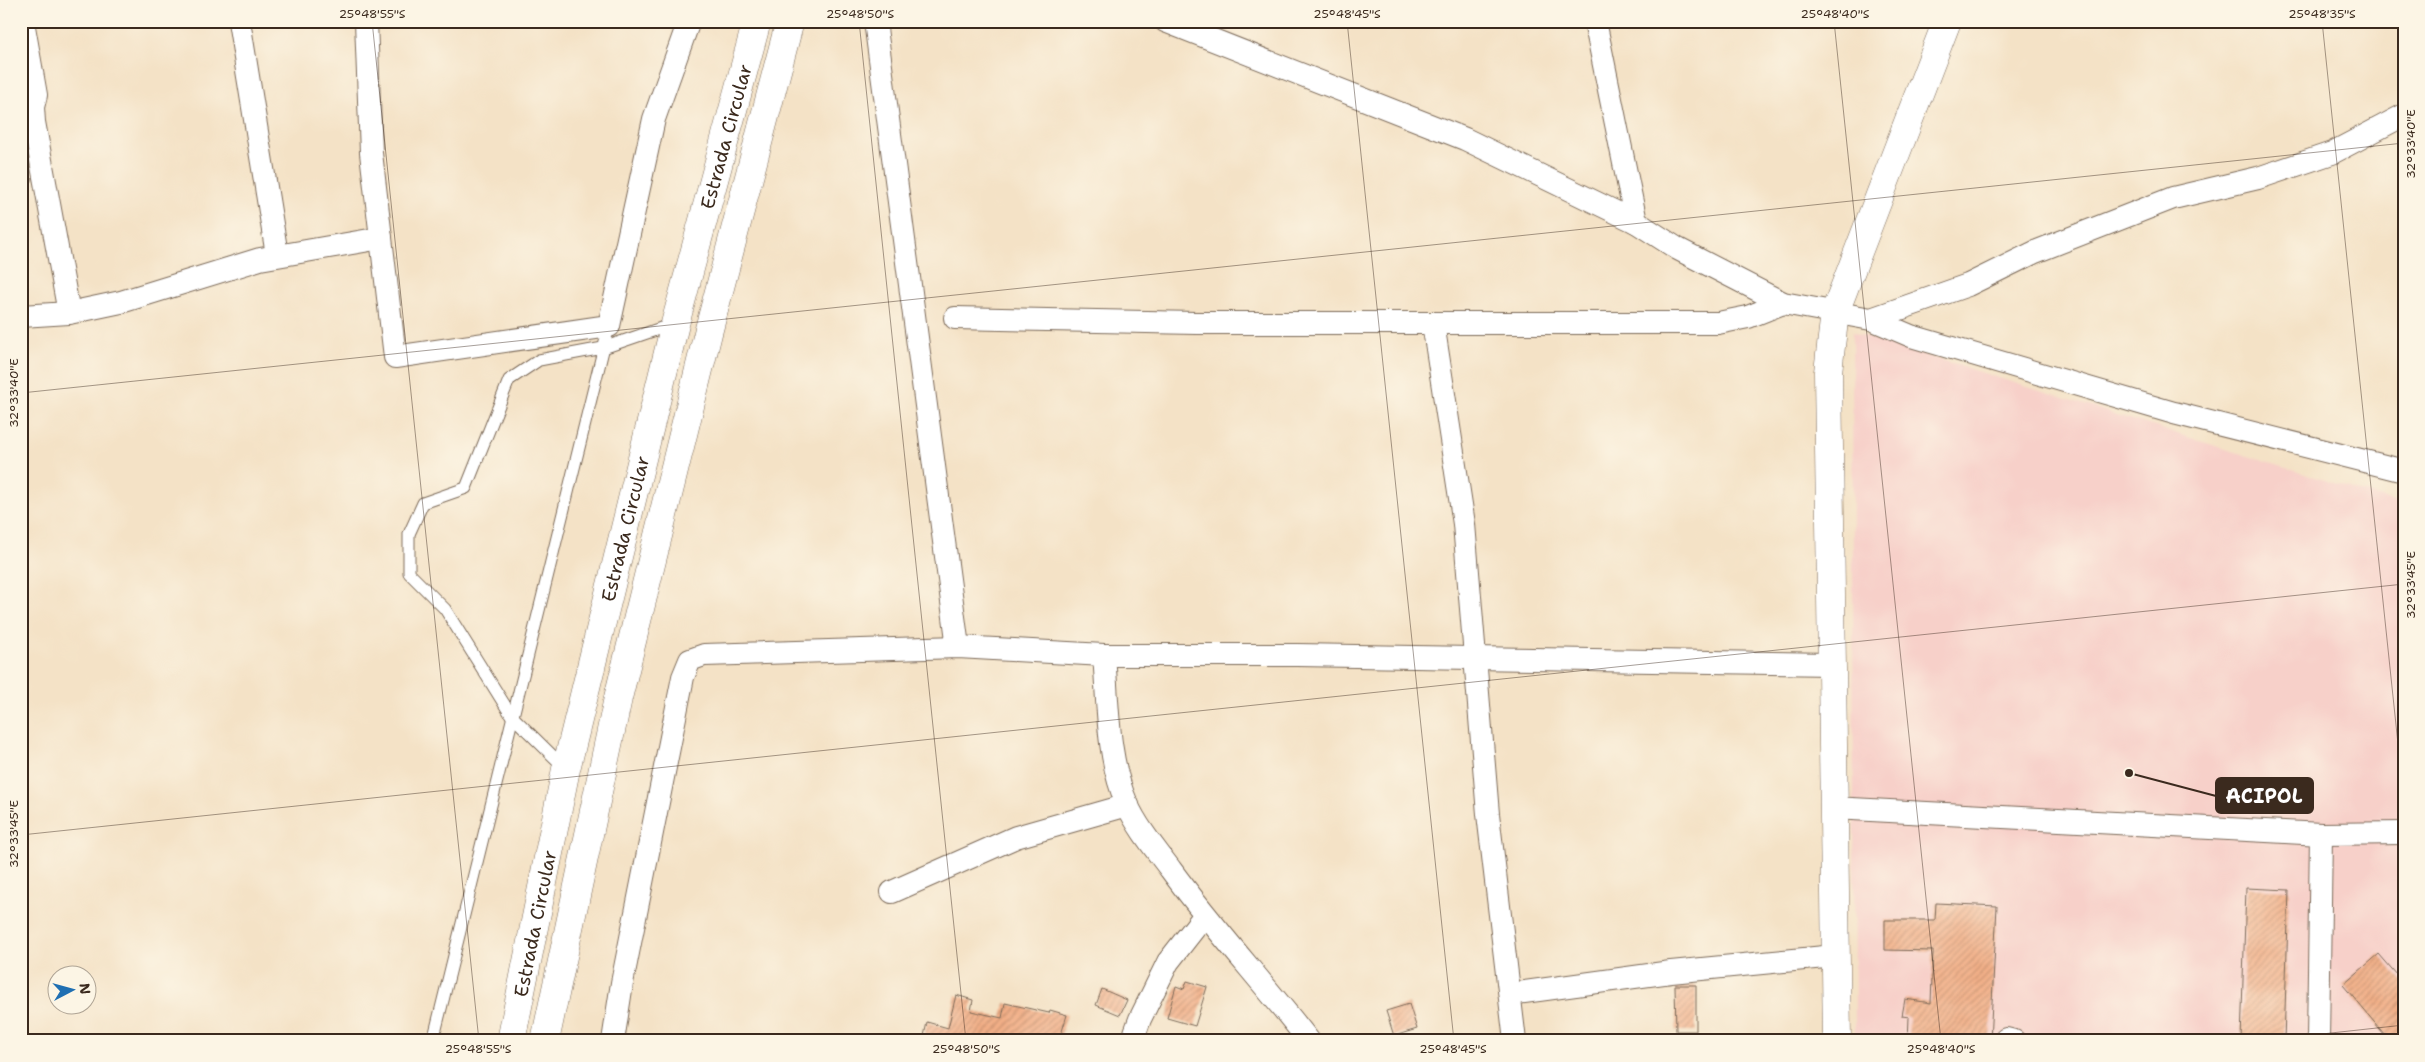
<svg xmlns="http://www.w3.org/2000/svg" width="2425" height="1062" viewBox="0 0 2425 1062" font-family="'Shantell Sans',sans-serif">
<style>
.built{fill:#f7d0c9}
.building{fill:url(#building-hatch)}
.lines{fill:none;stroke-linecap:round;stroke-linejoin:round}
.lane-casing{stroke:#7c6a59;stroke-width:13}
.street-casing{stroke:#7c6a59;stroke-width:24}
.secondary-casing{stroke:#7c6a59;stroke-width:29}
.primary-casing{stroke:#7c6a59;stroke-width:29}
.lane{stroke:#fff;stroke-width:11}
.street{stroke:#fff;stroke-width:22}
.secondary{stroke:#fff;stroke-width:28}
.primary{stroke:#fff;stroke-width:28}
.ticks{fill:none;stroke:#3b2a1e;stroke-width:1;stroke-opacity:0.45}
.labels{text-anchor:middle;stroke-width:5;stroke-linejoin:round;paint-order:stroke}
.street-label{font-size:19px;fill:#3b2a1e;stroke:#fcf5e5}
.leader{fill:none;stroke:#3b2a1e;stroke-width:2}
.callout-dot{fill:#3b2a1e;stroke:#fcf5e5;stroke-width:2}
.callout{fill:#3b2a1e;stroke:#3b2a1e;stroke-width:2}
.callout-label{font-size:20px;text-anchor:middle;font-weight:bold;fill:#fff}
.neatline{fill:none;stroke:#3b2a1e;stroke-width:2}
.ticks-label{font-size:12px;text-anchor:middle;fill:#3b2a1e}
</style>
<defs>
<pattern id="building-hatch" width="6" height="6" patternUnits="userSpaceOnUse" patternTransform="scale(1.25)"><rect width="6" height="6" fill="#f2af87"/><path d="M-1 1l2-2M0 6l6-6M5 7l2-2" fill="none" stroke="#c58f6e"/></pattern>
</defs>
<rect width="100%" height="100%" fill="#fcf5e5"/>
<filter id="ink" filterUnits="userSpaceOnUse"><feTurbulence type="fractalNoise" baseFrequency=".02" numOctaves="2"/><feDisplacementMap in="SourceGraphic" scale="10" xChannelSelector="R" yChannelSelector="G"/><feConvolveMatrix kernelMatrix="1 2 1 2 8 2 1 2 1" color-interpolation-filters="sRGB"/></filter>
<filter id="wash" filterUnits="userSpaceOnUse"><feTurbulence type="fractalNoise" baseFrequency=".0096" numOctaves="4" result="noise"/><feDisplacementMap in="SourceGraphic" scale="20" xChannelSelector="R" yChannelSelector="G"/><feGaussianBlur stdDeviation="1.12" result="paint"/><feColorMatrix in="noise" values="0 0 0 0 0 0 0 0 0 0 0 0 0 0 0 0 0 1.4 0 .05"/><feComposite in="paint" operator="in"/></filter>
<g filter="url(#wash)">
<rect width="100%" height="100%" fill="#f4e2c6"/>
<path class="built" d="M1852 332 2404 505V1041H1855Z"/>
<g id="blocks">
<g class="building">
<path d="M2246 888 2289 890 2284 1041H2241Z"/>
<path d="M1936 903 1997 906 1990 1041H1908L1909 1017 1902 1016 1905 999 1931 1003 1933 951 1885 950V920H1935Z"/>
<path d="M2379 954 2404 983V1032L2394 1041H2390L2343 985Z"/>
<path d="M1187 981 1207 987 1195 1026 1167 1018 1176 986 1184 989Z"/>
<path d="M1675 985H1696V1031H1676Z"/>
<path d="M1102 989 1127 1000 1120 1015 1096 1005Z"/>
<path d="M956 995 973 1000 971 1011 1002 1018 1005 1003 1049 1013 1050 1010 1067 1015 1059 1041H923L927 1022 948 1028Z"/>
<path d="M1409 1004 1417 1029 1394 1036 1386 1011Z"/>
</g>
</g>
</g>
<g filter="url(#ink)">
<use href="#blocks" fill-opacity="0" stroke="#7c6a59" stroke-width="1"/>
<g class="lines">
<defs>
<g id="lane">
<path d="M565 768 511 715 445 609 409 573V534L423 503 466 488 509 380 539 360 603 348 673 324"/>
<path d="M433 1041 609 326"/>
</g>
<g id="street">
<path d="M23 21 36 95 33 107 34 122 69 313"/>
<path d="M239 21 277 255"/>
<path d="M366 21 371 153 395 357 609 326 654 119 689 21"/>
<path d="M875 21 958 647"/>
<path d="M1165 21 1465 139 1636 222 1678 249 1783 303 1871 319 1968 285 2035 252 2173 198 2258 178 2332 153 2404 115"/>
<path d="M1595 21 1636 222"/>
<path d="M21 316 69 313 121 302 260 259 381 238"/>
<path d="M955 318 1196 323H1718L1748 317 1783 303"/>
<path d="M1871 319 1911 336 2174 413 2404 471"/>
<path d="M1433 323 1464 524 1488 814 1515 1041"/>
<path d="M1104 655C1108 703 1107 759 1127 804 1137 827 1156 850 1171 870 1214 929 1264 983 1309 1041"/>
<path d="M1833 808 2321 834 2318 1041"/>
<path d="M2321 834 2404 833"/>
<path d="M892 892 1016 837 1128 805"/>
<path d="M1510 994 1671 972 1835 956"/>
<path d="M2006 1039 2014 1041"/>
<path d="M613 1041 622 983 683 677 690 660 704 655 958 647 1104 655H1297L1831 664"/>
<path d="M1132 1041 1140 1019 1168 962 1204 916"/>
</g>
<path id="secondary" d="M1837 1041 1828 372 1835 312 1947 21"/>
<g id="primary">
<path id="s1" d="M511 1041 566 769 675 324 757 21"/>
<path d="M545 1041 618 698 708 333 790 21"/>
</g>
</defs>
<use href="#lane" class="lane-casing"/>
<use href="#street" class="street-casing"/>
<use href="#secondary" class="secondary-casing"/>
<use href="#primary" class="primary-casing"/>
<use href="#lane" class="lane"/>
<use href="#street" class="street"/>
<use href="#secondary" class="secondary"/>
<use href="#primary" class="primary"/>
</g>
</g>
<path class="ticks" d="M372 21 479 1041M859 21 966 1041M1347 21 1454 1041M1834 21 1941 1041M2322 21 2404 801M21 393 2404 143M21 835 2404 584M2258 1041 2404 1025"/>
<g class="labels">
<g class="street-label">
<text dy="7" stroke="none"><textPath href="#s1" startOffset="930">Estrada Circular</textPath></text>
<text dy="7" stroke="none"><textPath href="#s1" startOffset="525">Estrada Circular</textPath></text>
<text dy="7" stroke="none"><textPath href="#s1" startOffset="120">Estrada Circular</textPath></text>
</g>
</g>
<path class="leader" d="M2129 773L2216 796"/>
<circle class="callout-dot" cx="2129" cy="773" r="5"/>
<rect class="callout" x="2216" y="778" width="97" height="35" rx="5"/>
<g class="callout-label">
<text x="2264" y="803">ACIPOL</text>
</g>
<rect width="2425" height="1062" fill="none" stroke="#fcf5e5" stroke-width="55"/>
<g transform="translate(72 990) rotate(84)"><circle r="24" fill="#fcf5e5" stroke="#afa495"/>
<path d="M0-4L9 19L0 12L-9 19Z" fill="#1f6fb2"/>
<text y="-8" font-size="14" font-weight="bold" text-anchor="middle" fill="#3b2a1e">N</text>
</g>
<rect x="28" y="28" width="2370" height="1006" class="neatline"/>
<g class="ticks-label">
<text x="372" y="18">25°48'55"S</text>
<text x="860" y="18">25°48'50"S</text>
<text x="1347" y="18">25°48'45"S</text>
<text x="1835" y="18">25°48'40"S</text>
<text x="2322" y="18">25°48'35"S</text>
<text transform="translate(2411 144) rotate(-90)" y="4">32°33'40"E</text>
<text transform="translate(14 393) rotate(-90)" y="4">32°33'40"E</text>
<text transform="translate(2411 585) rotate(-90)" y="4">32°33'45"E</text>
<text transform="translate(14 834) rotate(-90)" y="4">32°33'45"E</text>
<text x="478" y="1053">25°48'55"S</text>
<text x="966" y="1053">25°48'50"S</text>
<text x="1453" y="1053">25°48'45"S</text>
<text x="1941" y="1053">25°48'40"S</text>
</g>
</svg>
